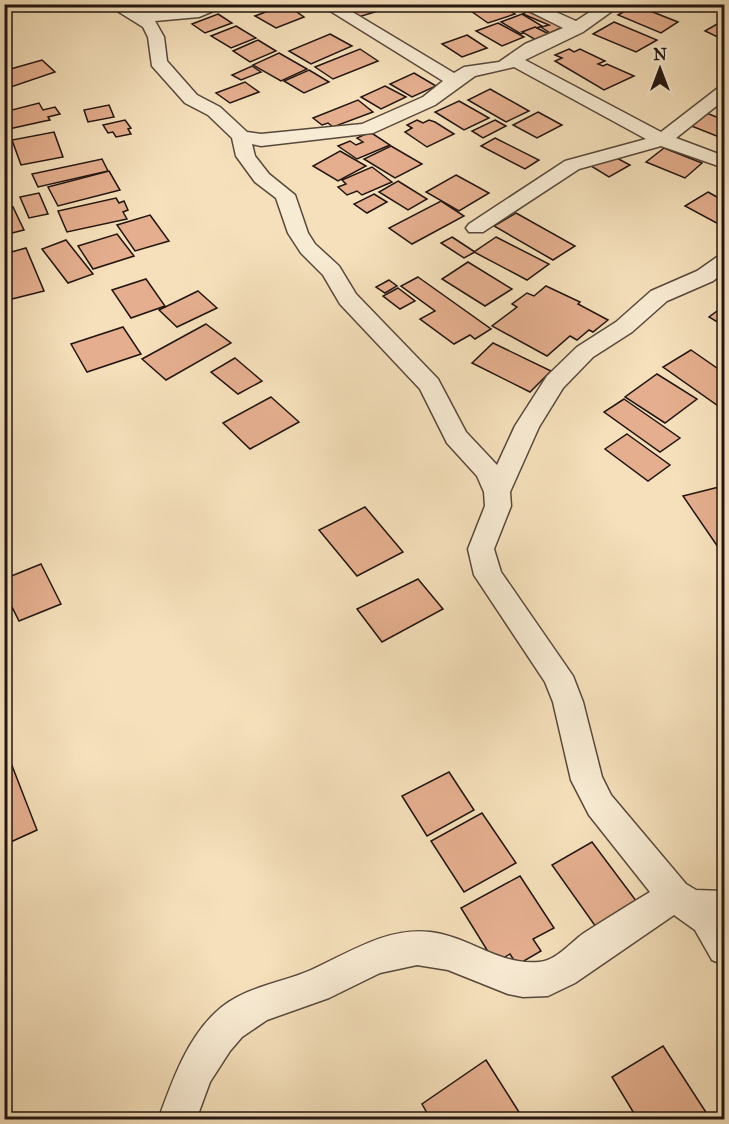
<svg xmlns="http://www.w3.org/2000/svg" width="729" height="1124" viewBox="0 0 729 1124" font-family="'IM FELL Great Primer',serif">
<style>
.building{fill:#e5af8f;stroke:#221510;stroke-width:1.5}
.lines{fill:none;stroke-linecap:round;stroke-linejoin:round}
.minor-casing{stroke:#57483b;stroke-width:3}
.minor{fill:#f8ebd3;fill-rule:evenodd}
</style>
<rect width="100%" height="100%" fill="#f5e0bb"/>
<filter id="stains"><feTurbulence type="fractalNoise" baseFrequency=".00333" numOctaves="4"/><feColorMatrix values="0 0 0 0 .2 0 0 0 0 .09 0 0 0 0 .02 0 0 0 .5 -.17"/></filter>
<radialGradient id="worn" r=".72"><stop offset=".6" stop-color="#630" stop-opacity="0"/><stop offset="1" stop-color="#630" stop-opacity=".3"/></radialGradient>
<g class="building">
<path d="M349 4H389L392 7 355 18 341 7Z"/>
<path d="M482 4H500L515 14 488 23 468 9Z"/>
<path d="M642 4H671L661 11Z"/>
<path d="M284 5 299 11 297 12 304 17 276 28 255 16Z"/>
<path d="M635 5 678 22 661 33 618 15Z"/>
<path d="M527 11 563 27 550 33 541 27 549 25 523 14Z"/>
<path d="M218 14 232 23 205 33 192 24Z"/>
<path d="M522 14 542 26 521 34 501 22Z"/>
<path d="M724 20V40L705 31Z"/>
<path d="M614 22 657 40 636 52 593 34Z"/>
<path d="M498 23 524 37 502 46 476 31Z"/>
<path d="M236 26 256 38 231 48 211 36Z"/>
<path d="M535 27 549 34 536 40 522 32Z"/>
<path d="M330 34 352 46 311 64 289 51Z"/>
<path d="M467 35 487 48 462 57 442 44Z"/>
<path d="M258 40 276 51 250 62 233 51Z"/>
<path d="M360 49 378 61 333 79 315 67Z"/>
<path d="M569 49 574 52 580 49 605 61 598 64 603 66 607 64 634 76 604 90 555 61 562 58 555 55Z"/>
<path d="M279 53 307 69 281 81 253 65Z"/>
<path d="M42 60 55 72 8 88 4 85V73L9 71 7 70Z"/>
<path d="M252 66 261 72 241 80 232 75Z"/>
<path d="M309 70 329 82 304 93 284 81Z"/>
<path d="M414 73 436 86 412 97 390 84Z"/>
<path d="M245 82 259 92 230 103 216 93Z"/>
<path d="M385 86 406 97 381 109 361 97Z"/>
<path d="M490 89 529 111 506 122 468 100Z"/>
<path d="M358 100 373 112 333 127 328 123 322 125 313 118Z"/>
<path d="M459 101 489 118 464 130 435 112Z"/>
<path d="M39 103 43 110 55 107 60 114 48 117 50 120 45 121 4 130V112Z"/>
<path d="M109 105 114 117 88 122 84 110Z"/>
<path d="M538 112 562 125 537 138 513 125Z"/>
<path d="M704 112 724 120V139L689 125Z"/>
<path d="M125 120 131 128 128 129 131 134 116 137 113 132 108 133 103 125Z"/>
<path d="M417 120 423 123 429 120 435 122 454 134 427 147 405 132 412 128 407 125Z"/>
<path d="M495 120 506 126 483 138 472 131Z"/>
<path d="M54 132 63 157 21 165 12 140Z"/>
<path d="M370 132 390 145 357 159 338 146 350 141 356 145 363 142 357 138Z"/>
<path d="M495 138 539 160 525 169 481 146Z"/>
<path d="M391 146 422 164 395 178 364 159Z"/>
<path d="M664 148 702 163 685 178 646 162Z"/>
<path d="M340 151 366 166 338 181 313 166Z"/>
<path d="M611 155 630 165 609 177 591 166Z"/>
<path d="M102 159 108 171 38 187 32 174Z"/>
<path d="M372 167 392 182 362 195 357 191 347 195 338 187 346 184 342 180Z"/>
<path d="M109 171 120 190 58 206 48 187Z"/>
<path d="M456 175 489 193 459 211 426 192Z"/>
<path d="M398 181 427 199 408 210 379 192Z"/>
<path d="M708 192 724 201V227L685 206Z"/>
<path d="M39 193 48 214 29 218 20 197Z"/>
<path d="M374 194 387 202 367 213 354 204Z"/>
<path d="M116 198 119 203 124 201 128 210 123 212 127 219 67 232 58 211Z"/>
<path d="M441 201 464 216 412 244 389 228Z"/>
<path d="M13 207 24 230 4 235V210Z"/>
<path d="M516 213 575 246 553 260 494 226Z"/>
<path d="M150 215 169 241 135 251 117 225Z"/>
<path d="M117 234 134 256 93 269 78 246Z"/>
<path d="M452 237 475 252 464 258 441 243Z"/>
<path d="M496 237 549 264 527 280 474 252Z"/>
<path d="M66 240 93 274 68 283 42 249Z"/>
<path d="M26 248 44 291 4 301V254Z"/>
<path d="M468 262 512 289 485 306 442 279Z"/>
<path d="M418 277 491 329 475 339 470 335 454 344 420 319 435 311 401 286Z"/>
<path d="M146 279 165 306 131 318 112 290Z"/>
<path d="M389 280 397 286 385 293 376 287Z"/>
<path d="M546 286 580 302 578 304 608 320 593 332 589 330 577 340 570 336 547 356 492 326 517 307 512 304 527 293 534 296Z"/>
<path d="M398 288 415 301 400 309 383 296Z"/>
<path d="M198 291 217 308 177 327 159 310Z"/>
<path d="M724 306V326L709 317Z"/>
<path d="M206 324 231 343 166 380 142 359Z"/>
<path d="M123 327 141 354 87 372 71 344Z"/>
<path d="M493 343 551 371 530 392 472 363Z"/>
<path d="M691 350 724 373V410L663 367Z"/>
<path d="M235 358 262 381 238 394 211 372Z"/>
<path d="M657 374 697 399 665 423 625 397Z"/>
<path d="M271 397 299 422 250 449 223 423Z"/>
<path d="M624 399 680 438 660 452 604 412Z"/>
<path d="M627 434 670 465 648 481 605 449Z"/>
<path d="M723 486 724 545 718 547 683 496Z"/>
<path d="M365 507 403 552 357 576 319 530Z"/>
<path d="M41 564 61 604 19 621 4 591V579Z"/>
<path d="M418 579 443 609 382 642 357 609Z"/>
<path d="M4 745 37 830 4 845Z"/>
<path d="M449 772 474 810 427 836 402 796Z"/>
<path d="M482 813 516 863 464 892 431 841Z"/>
<path d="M592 842 637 902 596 927 552 865Z"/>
<path d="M520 876 554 928 533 939 541 951 517 965 510 954 495 963 461 908Z"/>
<path d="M663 1046 711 1120H638L612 1077Z"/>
<path d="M486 1060 524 1120H431L422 1104Z"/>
</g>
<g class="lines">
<defs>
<path id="minor" d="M106 4H128L143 12 205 4H230L199 17 155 21 164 37 167 61 197 95 220 107 247 132 261 134 362 124 423 97 443 81 319 4H339L454 73 464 67 499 62 525 44 563 28 515 4H538L576 21 602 4H622L583 32 525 60 661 132 718 88 724 87V100L676 138 724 156V168L661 146 579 169 483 232H469L466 228 469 224 565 161 646 139 514 67 475 76 435 105 373 133 261 146 252 144 255 156 269 174 295 195 308 233 315 244 339 266 356 294 438 379 466 432 497 465 515 426 547 376 577 347 616 322 651 291 697 271 717 257 724 256V272L713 281 667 301 632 332 593 357 563 388 539 427 510 492 511 506 494 549 501 572 573 676 583 702 602 777 611 795 686 884 696 890 724 891V965L712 960 695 930 674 915 575 983 548 996 523 997 508 994 448 970 417 965 380 973 329 998 267 1020 242 1037 230 1051 210 1082 196 1120H158C172 1082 186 1040 216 1012 242 987 279 984 311 970 349 953 387 927 430 932 468 936 500 966 539 962 556 961 571 942 584 933 606 919 628 905 650 892L589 815 571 780 553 702 545 682 474 575 468 549 485 506 484 492 477 476 447 443 420 389 340 304 323 275 301 253 288 233 276 198 255 182 236 156 232 138 208 115 185 103 152 66 148 37 143 27Z"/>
</defs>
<use href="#minor" class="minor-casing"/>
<use href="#minor" class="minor"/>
</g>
<rect width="729" height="1124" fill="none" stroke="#f5e0bb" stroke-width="24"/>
<rect x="6" y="6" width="717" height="1112" fill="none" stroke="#221510" stroke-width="3"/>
<rect x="12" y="12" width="705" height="1100" fill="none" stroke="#221510" stroke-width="1.5"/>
<g transform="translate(660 69)" stroke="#f8ebd3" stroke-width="4.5" paint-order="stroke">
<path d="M0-4.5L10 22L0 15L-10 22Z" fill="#221510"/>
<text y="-9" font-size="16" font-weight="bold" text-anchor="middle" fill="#221510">N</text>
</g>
<rect width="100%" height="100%" filter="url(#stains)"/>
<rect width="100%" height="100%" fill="url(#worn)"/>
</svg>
